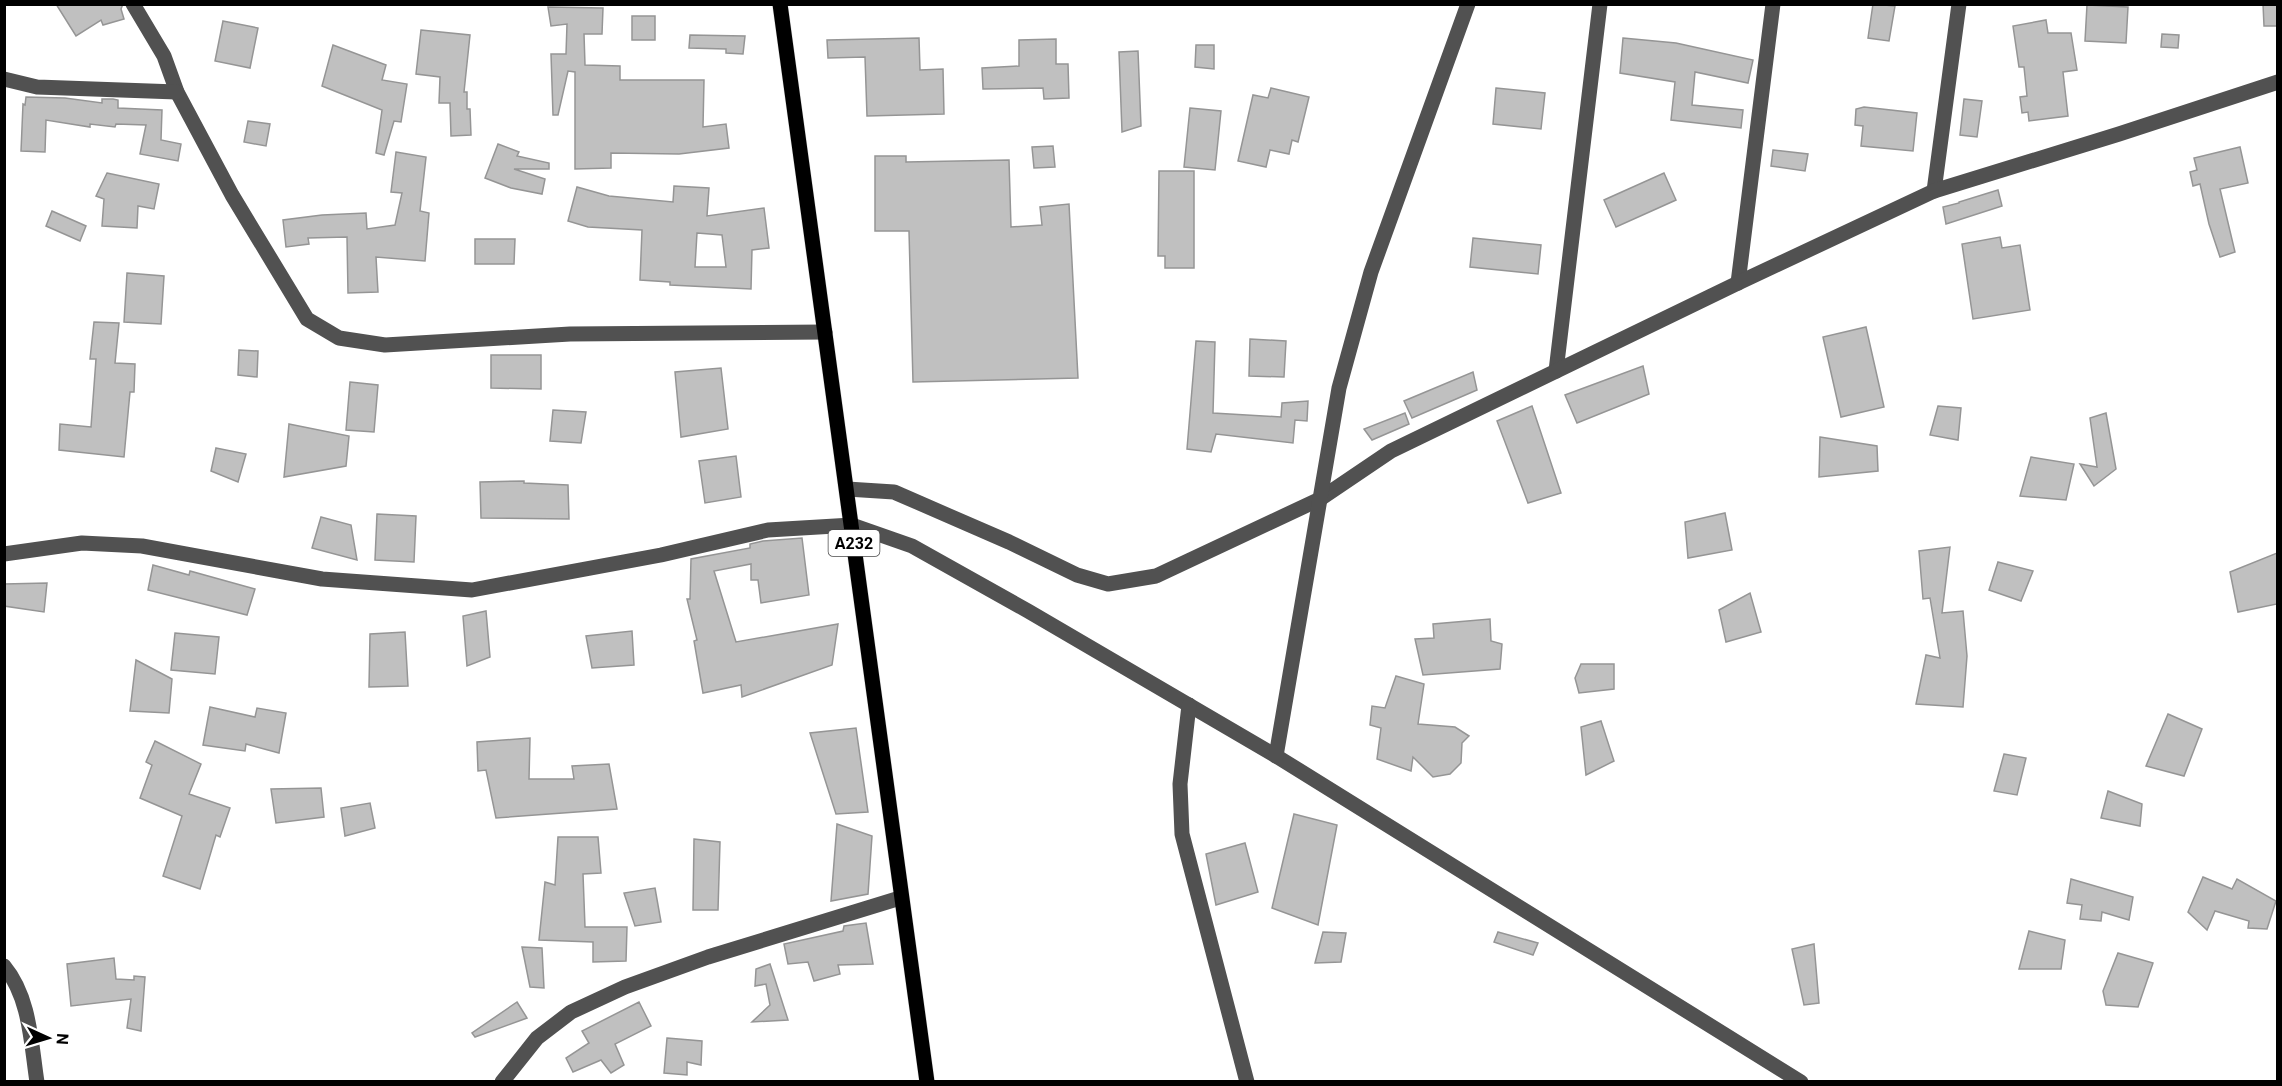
<svg xmlns="http://www.w3.org/2000/svg" width="2282" height="1086" viewBox="0 0 2282 1086" font-family="Roboto,sans-serif">
<style>
.building{fill:#c0c0c0;stroke:#959595;stroke-width:1.5;fill-rule:evenodd}
.lines{fill:none;stroke-linecap:round;stroke-linejoin:round}
.major-casing{stroke:#dbdbdb;stroke-width:16}
.minor{stroke:#515151;stroke-width:15}
.major{stroke:#000;stroke-width:15}
.labels{text-anchor:middle;stroke-width:5;stroke-linejoin:round;paint-order:stroke}
.shield{fill:#fff;stroke:#4c4c4c;stroke-width:1.5}
.shield-label{font-size:16px;font-weight:bold;fill:#000}
</style>
<rect width="100%" height="100%" fill="#fff"/>
<g class="building">
<path d="M56 4H123L121 9 124 19 103 25 101 20 76 36Z"/>
<path d="M1873 4 1895 6 1889 41 1868 38Z"/>
<path d="M2263 4H2277V26H2264Z"/>
<path d="M2087 5 2128 7 2126 43 2085 41Z"/>
<path d="M548 7 603 8 602 34H584L585 65 620 66V80H704L703 127 726 124 729 148 679 154 611 153V168L575 169V72L568 71 558 115H553L551 54H566L567 24 551 26Z"/>
<rect x="632" y="16" width="23" height="24"/>
<path d="M2046 20 2048 33H2071L2077 70 2063 72 2068 116 2029 121 2028 112 2022 113 2020 97 2027 96 2024 67H2019L2013 26Z"/>
<path d="M223 21 258 28 250 68 215 61Z"/>
<path d="M421 30 470 35 464 92H467V109H470L471 135 451 136 450 103H439L440 77 416 74Z"/>
<path d="M2162 34 2179 35 2178 48 2161 47Z"/>
<path d="M690 35 745 36 743 54 726 53V49L689 48Z"/>
<path d="M919 38 920 70 943 69 944 114 867 116 865 57 828 58 827 40Z"/>
<path d="M1623 38 1676 43 1753 60 1748 83 1695 72 1692 105 1743 110 1741 128 1671 120 1675 82 1620 73Z"/>
<path d="M1056 39V64H1068L1069 98 1044 99 1043 88 983 89 982 68 1019 66V40Z"/>
<path d="M333 45 386 65 382 80 407 84 401 122 394 121 384 155 376 153 382 110 322 86Z"/>
<path d="M1196 45H1214V69L1195 67Z"/>
<path d="M1138 51 1141 126 1122 132 1119 52Z"/>
<path d="M1271 88 1309 97 1298 142 1292 140 1289 154 1270 150 1266 167 1238 161 1253 95 1268 98Z"/>
<path d="M1496 88 1545 93 1541 129 1493 124Z"/>
<path d="M26 97 65 98 102 103V99H113L118 100V108L162 110 161 140 181 144 178 161 140 154 146 125 116 124 115 127 90 124V127L46 120 45 152 21 151 23 104 25 105Z"/>
<path d="M1964 99 1982 101 1977 137 1960 135Z"/>
<path d="M1864 107 1917 113 1913 151 1861 146 1863 126 1855 125 1856 109Z"/>
<path d="M1190 108 1221 111 1215 170 1184 167Z"/>
<path d="M248 121 270 124 266 146 244 142Z"/>
<path d="M498 144 519 152 517 156 549 163V169H514L545 179 542 194 511 188 485 178Z"/>
<path d="M1053 146 1055 167 1034 168 1032 147Z"/>
<path d="M2240 147 2248 183 2220 189 2235 252 2220 257 2209 224 2200 184 2193 186 2190 172 2197 170 2194 158Z"/>
<path d="M1773 150 1808 154 1805 171 1771 166Z"/>
<path d="M396 152 426 157 420 211 429 213 425 261 376 257 378 292 348 293 347 237 308 238 309 244 286 247 283 220 322 215 366 213 367 229 395 225 402 193 391 192Z"/>
<path d="M875 156H906V162L1009 160 1011 227 1042 225 1040 207 1069 204 1078 378 913 382 909 231H875Z"/>
<path d="M1159 171H1194V268H1165V256H1158Z"/>
<path d="M107 173 159 184 154 209 138 206 137 228 102 226 104 199 96 196Z"/>
<path d="M1664 173 1676 200 1616 227 1604 200Z"/>
<path d="M674 186 709 188 707 216 764 208 769 248 752 250 751 289 670 285V282L640 280 642 230 588 227 568 221 577 187 609 196 673 202ZM697 233 722 235 726 267H695Z"/>
<path d="M1998 190 2002 206 1946 224 1943 207 1959 203V202Z"/>
<path d="M52 211 86 226 80 241 46 226Z"/>
<path d="M2000 237 2002 248 2020 245 2030 310 1973 319 1962 244Z"/>
<path d="M1473 238 1541 245 1538 274 1470 267Z"/>
<path d="M475 239H515L514 264H475Z"/>
<path d="M127 273 164 276 161 324 124 322Z"/>
<path d="M94 322 119 323 115 363 135 364 134 392H130L124 457 59 450 60 424 91 427 96 359H90Z"/>
<path d="M1866 327 1884 407 1841 417 1823 337Z"/>
<path d="M1250 339 1286 341 1284 377 1249 376Z"/>
<path d="M1196 341 1215 342 1213 413 1281 417 1282 403 1308 401 1307 421 1295 420 1293 443 1216 434 1211 452 1187 449Z"/>
<path d="M239 350 258 351 257 377 238 375Z"/>
<path d="M491 355H541V389L491 388Z"/>
<path d="M1643 366 1649 394 1577 423 1565 395Z"/>
<path d="M721 368 728 429 681 437 675 372Z"/>
<path d="M1473 372 1477 390 1412 418 1404 401Z"/>
<path d="M350 382 378 385 374 432 346 430Z"/>
<path d="M1532 406 1561 493 1528 503 1497 421Z"/>
<path d="M1938 406 1961 408 1958 440 1930 435Z"/>
<path d="M553 410 586 412 581 443 550 441Z"/>
<path d="M1405 413 1409 424 1372 440 1364 429Z"/>
<path d="M2106 413 2116 469 2094 486 2080 464 2097 467 2090 418Z"/>
<path d="M289 424 349 436 346 466 284 477Z"/>
<path d="M1820 437 1877 446 1878 471 1819 477Z"/>
<path d="M216 448 246 454 238 482 211 471Z"/>
<path d="M736 456 741 497 705 503 699 461Z"/>
<path d="M2031 457 2074 464 2066 500 2020 496Z"/>
<path d="M524 481V483L568 485 569 519 481 518 480 482Z"/>
<path d="M1725 513 1732 550 1688 558 1685 522Z"/>
<path d="M377 514 416 516 414 562 375 560Z"/>
<path d="M321 517 351 525 357 560 312 548Z"/>
<path d="M802 538 809 595 761 603 758 580H751V564L714 571 736 642 838 624 832 665 742 697 741 685 703 693 694 641 697 640 687 599H690L691 559 750 548V544L763 541Z"/>
<path d="M1950 547 1942 613 1963 611 1967 656 1963 707 1916 704 1926 655 1940 658 1930 598 1923 599 1919 551Z"/>
<path d="M2277 553V604L2238 612 2230 572Z"/>
<path d="M1998 562 2033 571 2021 601 1989 590Z"/>
<path d="M153 565 189 575 190 571 255 589 247 615 148 590Z"/>
<path d="M47 583 44 612 4 606V584Z"/>
<path d="M1750 593 1761 632 1726 642 1719 610Z"/>
<path d="M486 611 490 657 467 666 463 616Z"/>
<path d="M1490 619 1491 641 1502 644 1500 669 1423 675 1415 639 1434 638 1433 624Z"/>
<path d="M632 631 634 665 592 668 586 636Z"/>
<path d="M405 632 408 686 369 687 370 634Z"/>
<path d="M175 633 219 637 215 674 171 670Z"/>
<path d="M136 660 172 679 169 713 130 711Z"/>
<path d="M1581 664H1614V689L1579 693 1575 678Z"/>
<path d="M1396 676 1424 684 1418 724 1455 727 1469 736 1462 743 1461 763 1450 774 1433 777 1413 757 1411 771 1377 759 1381 728 1370 725 1372 706 1385 708Z"/>
<path d="M210 707 255 717 257 708 286 713 279 753 246 744 245 751 203 745Z"/>
<path d="M2168 714 2202 729 2184 776 2146 766Z"/>
<path d="M1601 721 1614 761 1586 775 1581 727Z"/>
<path d="M856 728 868 812 836 814 810 733Z"/>
<path d="M530 738 529 779H574L572 766 609 764 617 809 496 818 486 770 478 771 477 742Z"/>
<path d="M155 741 201 764 189 794 230 808 220 837 216 835 200 889 163 876 182 816 140 798 152 765 146 762Z"/>
<path d="M2004 754 2026 758 2017 795 1994 791Z"/>
<path d="M321 788 324 817 276 823 271 789Z"/>
<path d="M2108 791 2142 804 2140 826 2101 818Z"/>
<path d="M370 803 375 828 345 836 341 808Z"/>
<path d="M1294 814 1337 825 1318 925 1272 908Z"/>
<path d="M837 824 872 836 868 894 831 901Z"/>
<path d="M558 837H598L601 873 583 874 585 927H627L626 961 593 962V942L539 940 545 882 555 885Z"/>
<path d="M694 839 720 842 718 910H693Z"/>
<path d="M1245 843 1258 892 1216 905 1206 854Z"/>
<path d="M2203 877 2232 889 2237 879 2276 901 2267 929 2248 928 2249 921 2215 911 2207 930 2188 912Z"/>
<path d="M2071 879 2133 897 2129 920 2102 912 2101 921 2080 919 2082 905 2067 903Z"/>
<path d="M655 888 661 922 635 926 624 893Z"/>
<path d="M866 923 873 964 838 965 840 974 814 981 808 962 788 964 784 944 843 931 844 926Z"/>
<path d="M2029 931 2065 940 2061 969H2019Z"/>
<path d="M1323 932 1346 933 1341 962 1315 963Z"/>
<path d="M1498 932 1538 943 1533 955 1494 942Z"/>
<path d="M1814 944 1819 1003 1804 1005 1792 949Z"/>
<path d="M522 947 542 948 544 988 530 987Z"/>
<path d="M2118 953 2153 963 2138 1007 2106 1005 2103 991Z"/>
<path d="M114 958 116 979 134 980V976L145 977 141 1031 127 1028 131 999 71 1006 67 964Z"/>
<path d="M770 964 788 1020 752 1022 770 1005 766 984 755 986 756 969Z"/>
<path d="M517 1002 527 1018 475 1037 472 1033Z"/>
<path d="M639 1002 651 1026 615 1044 624 1065 611 1073 601 1060 573 1072 566 1058 589 1043 582 1031Z"/>
<path d="M667 1038 702 1041 701 1065 687 1062V1075L664 1073Z"/>
</g>
<g class="lines">
<defs>
<path id="major" d="M780 4 927 1082"/>
</defs>
<use href="#major" class="major-casing"/>
<g class="minor">
<path d="M133 4 164 56 177 92 232 195 307 319 339 338 385 345 570 334 825 332"/>
<path d="M4 79 37 87 177 92"/>
<path d="M1934 191 1959 4"/>
<path d="M1738 283 1773 4"/>
<path d="M1556 371 1600 4"/>
<path d="M847 489 894 492 1009 542 1077 575 1108 584 1156 576 1320 499 1391 451 1738 283 1934 191 2119 134 2278 82"/>
<path d="M4 554 82 543 142 546 322 579 472 590 661 555 768 530 852 525 912 546 1028 611 1276 756 1801 1082"/>
<path d="M1189 705 1180 784 1182 834 1247 1082"/>
<path d="M1276 756 1339 388 1371 272 1468 4"/>
<path d="M4 966C30 997 31 1043 37 1082"/>
<path d="M502 1082 537 1038 571 1012 625 987 708 957 900 898"/>
</g>
<use href="#major" class="major"/>
</g>
<g class="labels">
<rect class="shield" x="828.5" y="530" width="51" height="26" rx="4.5"/>
<g class="shield-label">
<text x="854" y="549">A232</text>
</g>
</g>
<rect width="2282" height="1086" fill="none" stroke="#000000" stroke-width="12"/>
<g transform="translate(48 1038) rotate(94)" stroke="#ffffff" stroke-width="4.5" paint-order="stroke">
<path d="M0-4.5L10 22L0 15L-10 22Z" fill="#000000"/>
<text y="-9" font-size="16" font-weight="bold" text-anchor="middle" fill="#000000">N</text>
</g>
</svg>
